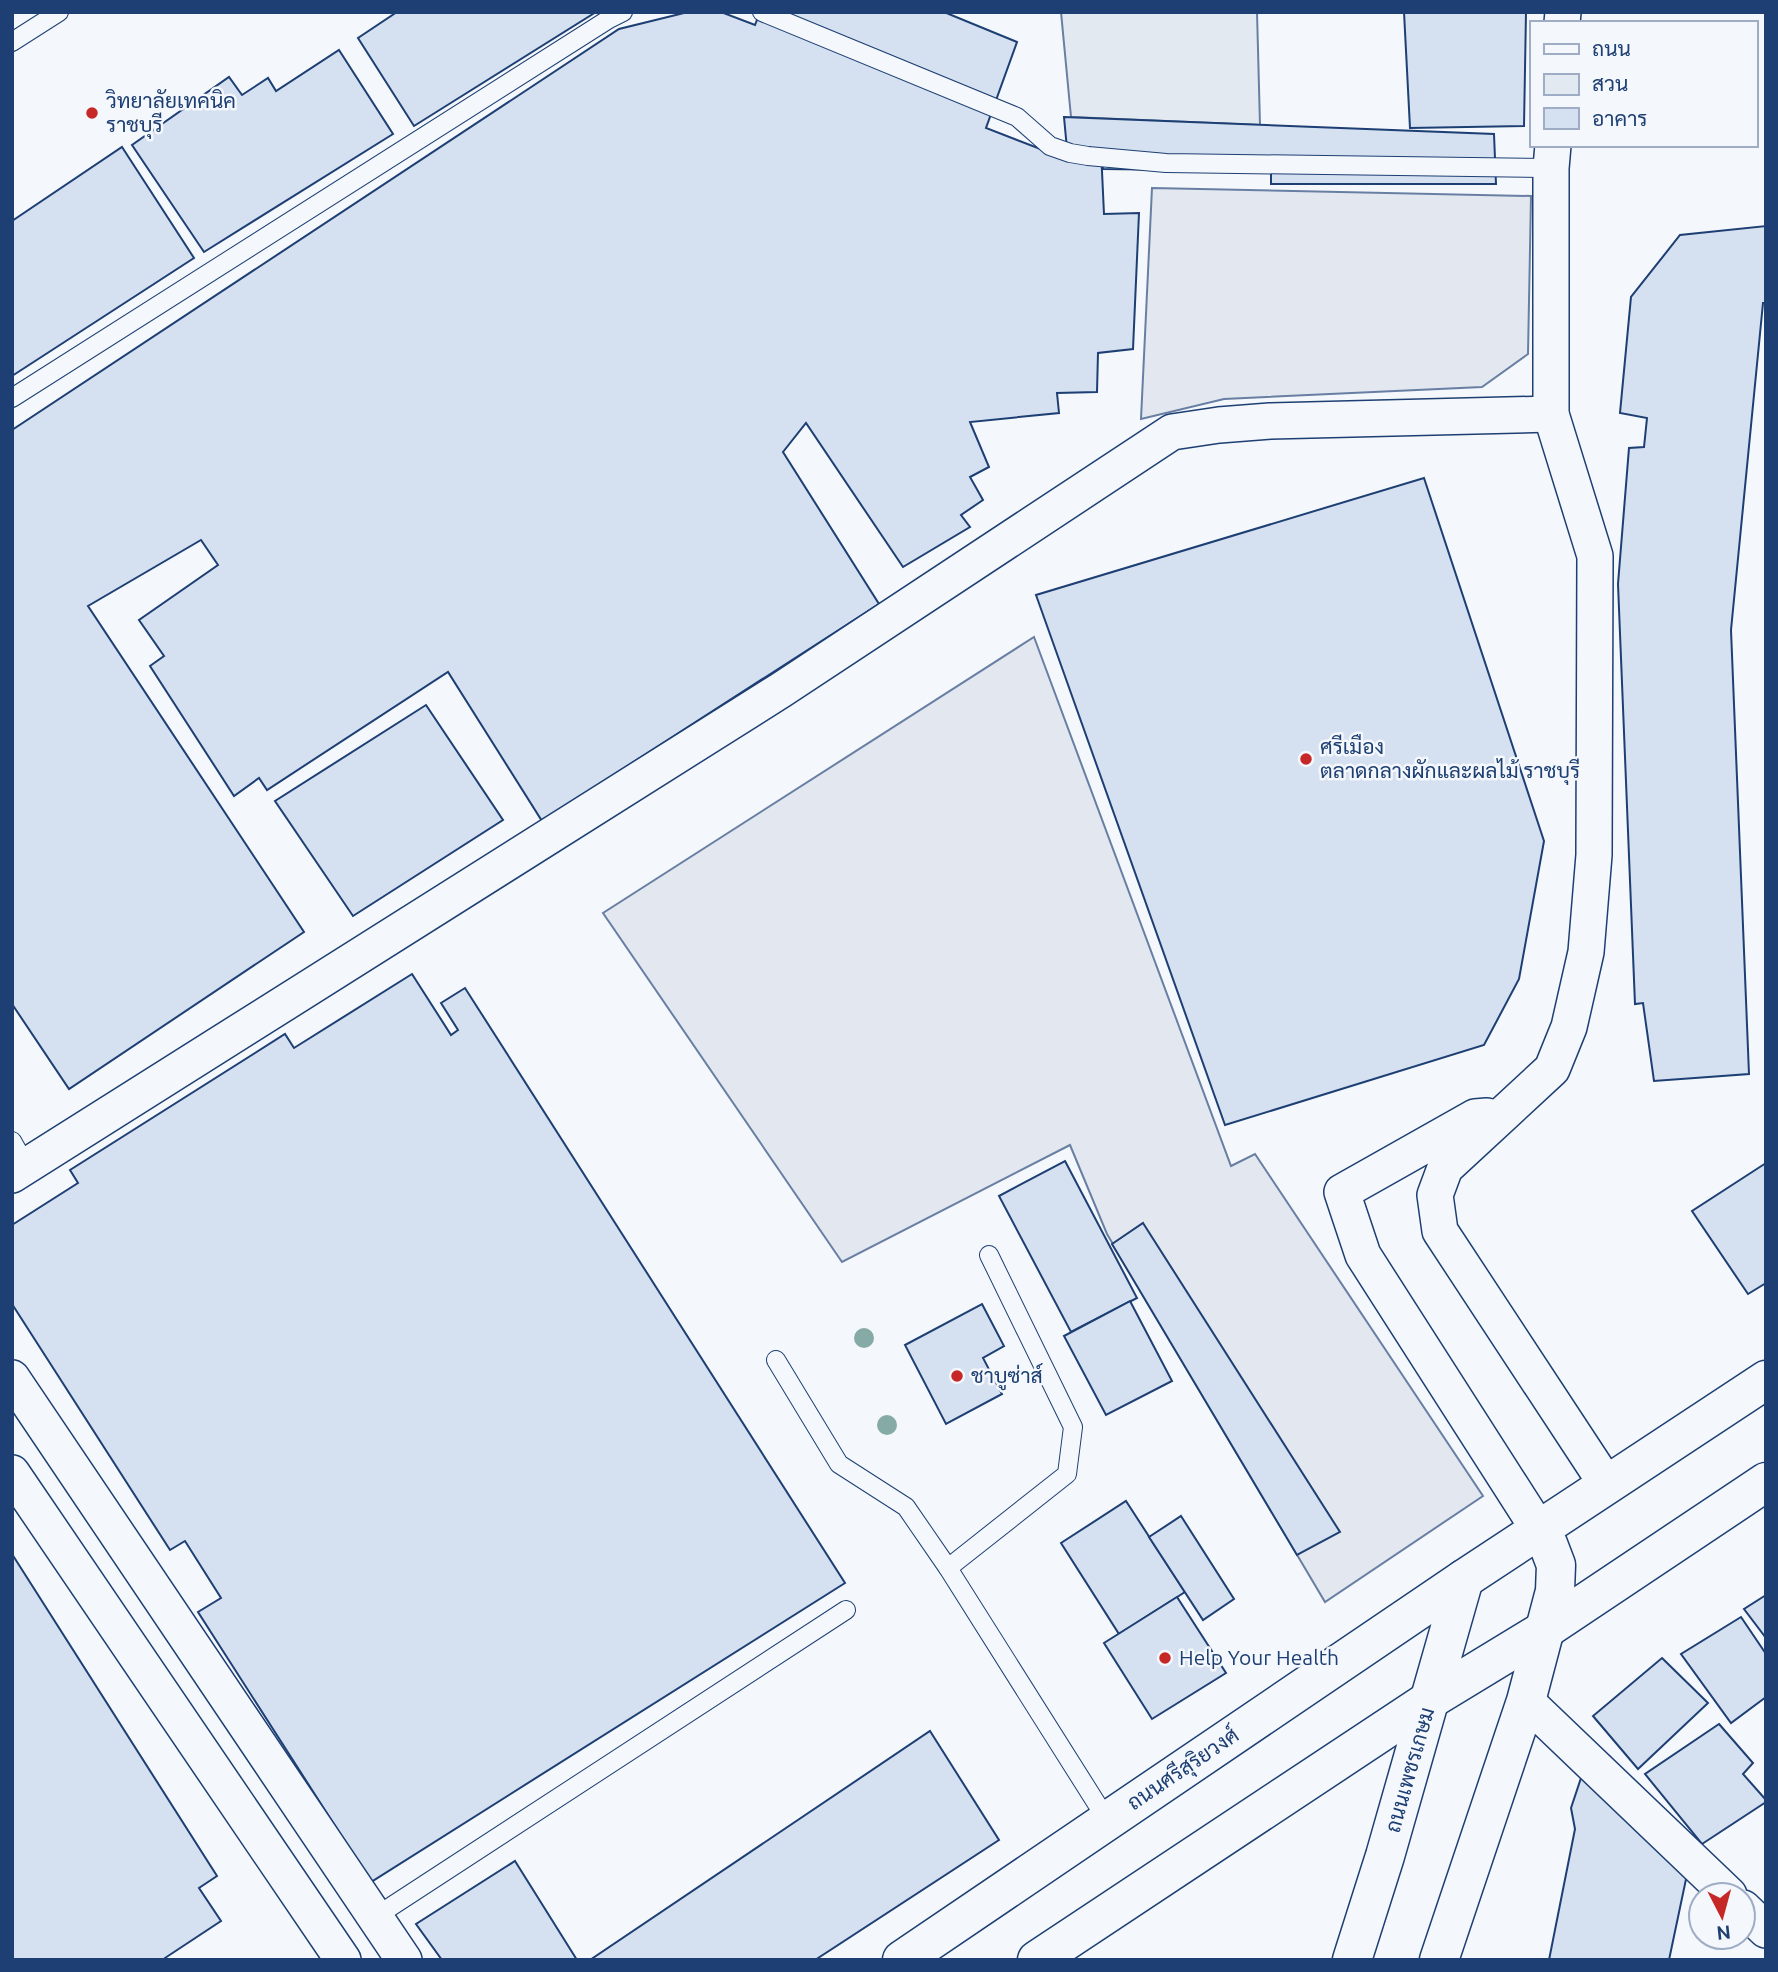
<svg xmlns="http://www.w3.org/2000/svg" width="1778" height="1972" viewBox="0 0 1778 1972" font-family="Ubuntu,Sarabun,sans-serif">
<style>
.green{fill:#e3e9f0;stroke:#687fa3;stroke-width:2}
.parking{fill:#e3e8f0;stroke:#687fa3;stroke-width:2}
.building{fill:#d5e0f0;stroke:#1d3f73;stroke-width:2}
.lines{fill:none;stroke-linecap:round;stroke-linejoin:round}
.lane-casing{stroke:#1d3f73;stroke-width:20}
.street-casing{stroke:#1d3f73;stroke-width:38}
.secondary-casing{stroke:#1d3f73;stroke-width:41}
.lane{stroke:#f4f7fb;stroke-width:18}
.street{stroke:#f4f7fb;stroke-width:35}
.secondary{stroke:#f4f7fb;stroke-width:38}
.tree{fill:#86aba6}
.poi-dot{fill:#c62828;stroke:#f4f7fb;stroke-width:2.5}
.labels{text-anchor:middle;stroke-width:5;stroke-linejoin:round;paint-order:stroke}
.poi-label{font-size:21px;fill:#1d3f73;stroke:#f4f7fb;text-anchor:start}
.street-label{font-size:21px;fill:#1d3f73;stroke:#f4f7fb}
</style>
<rect width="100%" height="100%" fill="#f4f7fb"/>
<path class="green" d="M1061 12H1257L1260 125 1071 117Z"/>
<g class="parking">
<path d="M1152 188 1531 196 1528 354 1482 387 1224 399 1141 419Z"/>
<path d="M1034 637 1231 1166 1255 1154 1483 1496 1325 1602 1107 1234 1070 1145 842 1262 603 913Z"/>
</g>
<g class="building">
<path d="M397 12H596L414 126 358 38Z"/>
<path d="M688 12H721L755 25 760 12H944L1017 42 986 128 1043 150H1101L1104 214 1139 213 1133 349 1098 353 1097 392 1057 393 1059 413 970 422 989 467 970 477 983 500 961 515 970 527 903 567 806 423 783 452 879 604 542 821 448 672 267 790 259 778 234 796 150 666 164 656 139 620 218 565 201 540 88 606 304 932 69 1089 12 1004V430L619 29Z"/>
<path d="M1404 12H1526L1524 126 1410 128Z"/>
<path d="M339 50 393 134 204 252 132 145 229 77 242 95 268 78 276 91Z"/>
<path d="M1064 117 1494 134 1496 184H1271V171L1103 169 1101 150 1067 149Z"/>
<path d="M122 147 194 258 12 376V221Z"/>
<path d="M1766 226V303H1763L1731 630 1749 1074 1654 1081 1643 1003 1635 1004 1618 584 1629 448 1644 447 1647 418 1620 413 1631 297 1680 235Z"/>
<path d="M1424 478 1544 841 1519 979 1484 1045 1225 1125 1036 595Z"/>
<path d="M426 705 503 820 353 916 275 801Z"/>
<path d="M412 974 451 1035 458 1030 441 1003 465 988 845 1583 371 1882 198 1612 221 1598 185 1541 170 1550 12 1304V1225L78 1183 70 1170 285 1034 294 1048Z"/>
<path d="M1065 1161 1137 1298 1071 1332 999 1196Z"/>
<path d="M1766 1163V1283L1748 1294 1692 1211Z"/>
<path d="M1143 1223 1340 1532 1297 1555 1112 1244Z"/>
<path d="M1130 1301 1172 1381 1106 1415 1064 1336Z"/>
<path d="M982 1304 1004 1346 983 1358 1002 1394 946 1424 905 1345Z"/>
<path d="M1126 1501 1185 1592 1119 1634 1061 1543Z"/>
<path d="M1181 1516 1234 1599 1203 1620 1149 1537Z"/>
<path d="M12 1554 217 1876 199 1888 221 1921 165 1958 166 1960H12Z"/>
<path d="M1766 1595V1638L1744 1609Z"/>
<path d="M1177 1597 1226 1673 1152 1719 1104 1643Z"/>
<path d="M1741 1617 1766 1654V1697L1731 1723 1681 1654Z"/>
<path d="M1662 1658 1708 1703 1638 1769 1593 1716Z"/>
<path d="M1719 1724 1753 1763 1743 1774 1766 1800V1802L1702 1844 1645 1774Z"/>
<path d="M930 1731 999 1840 815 1960H590Z"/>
<path d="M1581 1778 1689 1865 1669 1960H1549L1575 1829 1571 1808Z"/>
<path d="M515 1861 577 1960H442L416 1924Z"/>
</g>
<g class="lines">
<defs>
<g id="lane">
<path d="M762 12 1017 117 1050 146 1070 153 1088 156 1166 163 1551 168"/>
<path d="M12 42 59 12"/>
<path d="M12 398 609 19 623 12"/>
<path d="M12 1141 26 1166"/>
<path d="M776 1360 839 1464 906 1507 948 1568 1107 1820"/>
<path d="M948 1568 1067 1474 1073 1427 989 1255"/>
<path d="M375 1917 846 1610"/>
</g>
<g id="street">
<path d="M1562 23 1563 12"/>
<path d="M1553 145 1551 168V414L1595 556 1594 855 1586 952 1569 1027 1552 1069 1445 1168 1435 1195 1440 1231 1607 1485"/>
<path d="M1487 1116 1475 1117 1342 1192 1363 1255 1539 1530"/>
<path d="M12 1175 781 690 1172 432 1219 425 1270 421 1551 414"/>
<path d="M12 1378 404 1960"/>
<path d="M12 1473 343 1960"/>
<path d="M1526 1701 1729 1895"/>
<path d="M1743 1908 1766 1930"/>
</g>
<g id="secondary">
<path d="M902 1960 1464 1579 1766 1380"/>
<path d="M1037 1960 1431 1699 1543 1631 1766 1482"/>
<path d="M1352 1960 1385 1856 1464 1579"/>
<path d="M1439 1960 1526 1701 1555 1591 1556 1565 1548 1544 1539 1530"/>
</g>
</defs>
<use href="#lane" class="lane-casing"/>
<use href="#street" class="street-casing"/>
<use href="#secondary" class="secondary-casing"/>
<use href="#lane" class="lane"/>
<use href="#street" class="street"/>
<use href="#secondary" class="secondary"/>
</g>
<g class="tree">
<circle cx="864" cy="1338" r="10"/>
<circle cx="887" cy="1425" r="10"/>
</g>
<g class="poi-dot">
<circle cx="92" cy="113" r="7"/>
<circle cx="1306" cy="759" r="7"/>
<circle cx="957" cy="1376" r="7"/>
<circle cx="1165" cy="1658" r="7"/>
</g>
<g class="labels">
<g class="poi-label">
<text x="106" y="108">วิทยาลัยเทคนิค<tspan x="106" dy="24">ราชบุรี</tspan></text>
<text x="1320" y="754">ศรีเมือง<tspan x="1320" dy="24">ตลาดกลางผักและผลไม้ ราชบุรี</tspan></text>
<text x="971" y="1383">ชาบูซ่าส์</text>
<text x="1179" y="1665">Help Your Health</text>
</g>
<g class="street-label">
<text transform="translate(1183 1769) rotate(-34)" y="7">ถนนศรีสุริยวงศ์</text>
<text transform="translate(1410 1770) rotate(-74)" y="7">ถนนเพชรเกษม</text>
</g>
</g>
<rect width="1778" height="1972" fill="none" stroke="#1d3f73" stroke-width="28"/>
<rect x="1530" y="21" width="228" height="126" fill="#f4f7fb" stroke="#9eadc5" stroke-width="2"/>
<rect x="1544" y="44" width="35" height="10" fill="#f4f7fb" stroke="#9eadc5" stroke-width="2"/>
<text x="1592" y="56" font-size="21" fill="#1d3f73">ถนน</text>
<rect x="1544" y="74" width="35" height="21" fill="#e3e9f0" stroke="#9eadc5" stroke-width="2"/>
<text x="1592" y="91" font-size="21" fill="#1d3f73">สวน</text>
<rect x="1544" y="108" width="35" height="21" fill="#d5e0f0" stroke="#9eadc5" stroke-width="2"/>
<text x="1592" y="126" font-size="21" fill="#1d3f73">อาคาร</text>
<g transform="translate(1722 1916) rotate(174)"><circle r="33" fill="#f4f7fb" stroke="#9eadc5" stroke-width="2"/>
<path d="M0-5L12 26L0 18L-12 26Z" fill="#c62828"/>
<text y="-10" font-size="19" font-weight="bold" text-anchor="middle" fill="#1d3f73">N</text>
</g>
</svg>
